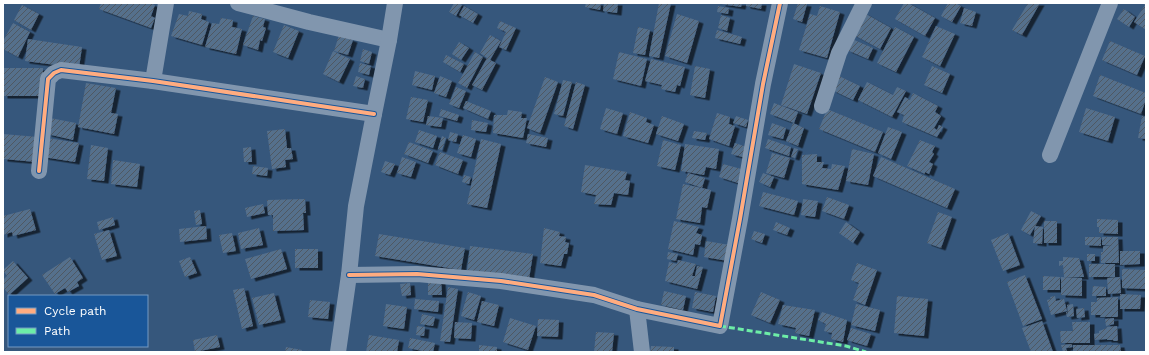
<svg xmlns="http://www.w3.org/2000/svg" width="1149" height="355" viewBox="0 0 1149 355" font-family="'Work Sans',sans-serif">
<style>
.building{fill:url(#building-hatch);filter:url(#shadow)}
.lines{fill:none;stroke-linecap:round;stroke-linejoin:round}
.street{stroke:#8196ae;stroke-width:16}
.quiet{stroke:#6deda7;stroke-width:3;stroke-dasharray:6 3;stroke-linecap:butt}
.cycleway-casing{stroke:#195699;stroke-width:6}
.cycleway{stroke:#ffac80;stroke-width:4}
</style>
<defs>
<pattern id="building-hatch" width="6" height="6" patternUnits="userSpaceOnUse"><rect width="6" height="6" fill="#556f8c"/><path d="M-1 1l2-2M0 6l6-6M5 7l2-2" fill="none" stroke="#4f5862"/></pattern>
<filter id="shadow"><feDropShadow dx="4.5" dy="2.5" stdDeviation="0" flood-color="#0009"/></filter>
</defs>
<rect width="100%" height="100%" fill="#36577c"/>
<g class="building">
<path d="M101 3H149L155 5 151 16 155 18 151 28 99 9Z"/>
<path d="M454 3H459L462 5 456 16 449 12Z"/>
<path d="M586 3H601L600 10 585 7Z"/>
<path d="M604 3H618L617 13 603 11Z"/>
<path d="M659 3H671L659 58 649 56Z"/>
<path d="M721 3H742L741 7 721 4Z"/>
<path d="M746 3H762L761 9 746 6Z"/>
<path d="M798 3 807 4 802 22 793 19Z"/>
<path d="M904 3H908L935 18 925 36 895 19Z"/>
<path d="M948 3H955L961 6 952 22 941 16Z"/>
<path d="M1028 3H1040L1022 35 1012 30Z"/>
<path d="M1142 3H1146V30L1134 22 1145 5Z"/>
<path d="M22 5 39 14 31 30 14 20Z"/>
<path d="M464 6 478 14 473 23 459 15Z"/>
<path d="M718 6 729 8 728 14 717 12Z"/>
<path d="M820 6 840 12 827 58 799 50 810 14 817 16Z"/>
<path d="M964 8 976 12 972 26 960 23Z"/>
<path d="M1124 9 1135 17 1129 27 1117 19Z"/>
<path d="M189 11 202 14 201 19 209 22 202 45 171 36 179 14 188 16Z"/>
<path d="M864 13 891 28 880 49 852 34Z"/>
<path d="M677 14 699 21 687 63 665 56Z"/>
<path d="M721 15 730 18 727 31 718 28Z"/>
<path d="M253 16 265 19 263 27 266 28 262 41 260 40 258 50 243 45Z"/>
<path d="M221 18 233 20 232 27 242 29 236 54 205 47 212 23 219 24Z"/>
<path d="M500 21 516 28 506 50 499 47 506 32 497 28Z"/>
<path d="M13 23 30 32 18 57 3 49V41Z"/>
<path d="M284 25 299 31 288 58 273 52Z"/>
<path d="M936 26 955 34 940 66 922 57Z"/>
<path d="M638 27 650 30 645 55 633 53Z"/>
<path d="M895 27 914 37 896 72 877 63Z"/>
<path d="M717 30 742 37 740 44 715 38Z"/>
<path d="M339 35 353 40 348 55 334 51Z"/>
<path d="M490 35 501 41 490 60 496 63 482 90 472 85 487 58 480 53Z"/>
<path d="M28 39 82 47 79 68 25 61Z"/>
<path d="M852 39 873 48 868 59 847 50Z"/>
<path d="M1110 41 1145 56 1137 75 1102 60Z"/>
<path d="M459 42 469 48 461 60 452 54Z"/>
<path d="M363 49 372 52 369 64 360 61Z"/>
<path d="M333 51 350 59 339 82 323 74Z"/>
<path d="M475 52 483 57 467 88 458 83Z"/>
<path d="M619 52 647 59 641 86 613 79Z"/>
<path d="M446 55 464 64 460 72 443 62Z"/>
<path d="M651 59 685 67 680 86 677 85 675 92 661 89 662 85 645 81Z"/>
<path d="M360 63 371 66 369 75 358 72Z"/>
<path d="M794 64 821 73 807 114 781 105Z"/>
<path d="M695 66 710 69 705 98 690 95Z"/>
<path d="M932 66 950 74 942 93 924 85Z"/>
<rect x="3" y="68" width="40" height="28"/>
<path d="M415 71 435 76 432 90 412 85Z"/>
<path d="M1100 75 1146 93V99L1141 114 1093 96Z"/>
<path d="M356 76 365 79 363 88 353 86Z"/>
<path d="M440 76 452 81 446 97 434 93Z"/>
<path d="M839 76 860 86 853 100 832 90Z"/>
<path d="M545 77 558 82 540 133 527 128Z"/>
<path d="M563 80 572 82 563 116 554 114Z"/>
<path d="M576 82 585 85 573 129 564 126Z"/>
<path d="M867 82 893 95 897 87 906 91 892 117 858 100Z"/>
<path d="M86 83 116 88 111 113 118 114 114 134 78 127Z"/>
<path d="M456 87 466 91 459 108 449 104Z"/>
<path d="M913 93 938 106 935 112 941 116 934 128 937 130 939 125 943 127 937 137 902 122 904 115 897 112 905 97 910 100Z"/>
<path d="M411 97 428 100 423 122 406 119Z"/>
<path d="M466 101 491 111 488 119 463 108Z"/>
<path d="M774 103 798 112 794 123 770 114Z"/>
<path d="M606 108 623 113 617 134 600 129Z"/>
<path d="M1086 108 1115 117 1108 141 1079 132Z"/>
<path d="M441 109 459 115 457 121 439 116Z"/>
<path d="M827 109 883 132 875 152 819 129Z"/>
<path d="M508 110 522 112 521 118H527L523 138 493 133 494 115H507Z"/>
<path d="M630 112 647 118 646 122 654 125 648 143 623 136Z"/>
<path d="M717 113 730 117 729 124 735 126 729 146 709 139Z"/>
<path d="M428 116 443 118 441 127 426 125Z"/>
<path d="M662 116 684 124 678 141 656 134Z"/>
<path d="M736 116 748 120 746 127 733 123Z"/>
<path d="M1142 116 1146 117V139L1138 138Z"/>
<path d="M50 118 76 123 73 140 47 134Z"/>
<path d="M472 120 488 123 486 132 471 130Z"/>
<path d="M772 123 786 128 783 139 768 135Z"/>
<path d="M793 123 804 128 798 146 786 141Z"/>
<path d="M888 127 902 132 891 159 878 153Z"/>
<path d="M285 129 287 148H291L293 159 285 160 286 167 272 169 267 131Z"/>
<path d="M419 130 437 136 433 148 415 142Z"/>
<path d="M694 131 707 133 705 140 692 138Z"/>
<path d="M450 132 458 134 456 142 448 140Z"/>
<path d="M3 134 38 137 36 162 3 159Z"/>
<path d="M528 134 548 138 546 147 526 143Z"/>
<path d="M463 135 476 139 471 157 457 153Z"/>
<path d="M442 136 446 138 442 150 438 149Z"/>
<path d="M47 138 79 143 75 162 43 157Z"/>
<path d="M481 139 501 144 487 208 467 204Z"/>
<path d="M768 139 791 147 789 156 765 148Z"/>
<path d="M663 140 681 145 675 170 657 166Z"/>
<path d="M920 140 935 146 932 152 934 154 929 162 933 164 929 174 925 172V174L907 166Z"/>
<path d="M409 142 433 151 428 163 404 154Z"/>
<path d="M735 143 750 148 746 158 731 154Z"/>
<path d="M685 144 719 149 716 169 706 167 704 175 681 171Z"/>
<path d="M91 145 108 148 104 181 87 179Z"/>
<path d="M251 147 252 162H244L243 148Z"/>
<path d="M794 148 798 149 795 158 791 157Z"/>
<path d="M852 149 874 154 868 185 846 181Z"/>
<path d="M440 152 463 160 458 174 435 165Z"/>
<path d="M772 153 790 158 784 178 766 173Z"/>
<path d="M817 154V162H824L822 168 831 169 832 164 845 166 838 190 802 184V155Z"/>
<path d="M402 157 416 162 411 177 397 173Z"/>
<path d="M881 157 955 189 947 208 873 176Z"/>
<path d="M113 160 140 164 137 187 111 184Z"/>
<path d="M385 161 395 164 390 175 381 172Z"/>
<path d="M723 164 745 170 741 184 719 177Z"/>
<path d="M585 165 627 172 625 180 630 181 628 195 614 193 611 205 594 204 596 195 581 192Z"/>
<path d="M253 166 268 168 267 176 252 174Z"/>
<path d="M688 173 705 178 702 188 685 182Z"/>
<path d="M763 173 774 177 770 187 759 182Z"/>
<path d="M464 175 471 177 469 184 462 182Z"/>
<path d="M683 184 711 190 707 208 702 207 700 223 676 219Z"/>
<path d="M763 192 798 201 794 215 759 206Z"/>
<path d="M827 197 849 205 844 219 822 211Z"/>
<path d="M305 199 306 213H303L304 230 273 231V215H268L267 200Z"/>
<path d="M803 199 818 201 815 217 801 215Z"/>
<path d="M263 204 265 213 247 217 245 208Z"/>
<path d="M30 209 36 230 13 236 12 232 3 235V216Z"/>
<path d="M200 210 202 224 196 225 194 211Z"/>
<path d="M1031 211 1041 216 1030 235 1021 230Z"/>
<path d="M938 212 952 217 941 248 927 243Z"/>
<path d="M113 217 115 225 99 230 97 222Z"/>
<path d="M1097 219 1118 220V234L1099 233V227H1097Z"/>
<path d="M674 221 699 227 696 233 702 235 700 245 695 244 693 255 668 249Z"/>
<rect x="1044" y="221" width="13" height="22"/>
<path d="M776 222 790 228 787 235 773 230Z"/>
<path d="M846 222 860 232 853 243 839 233Z"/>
<path d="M206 226 207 239 180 242 179 229Z"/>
<path d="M1035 226 1043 227 1042 244 1033 243Z"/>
<path d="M259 228 263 245 241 249 238 233Z"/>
<path d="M544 228 560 232 559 236 566 237 565 242 569 243 567 254H564L561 266 540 263Z"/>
<path d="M109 230 117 256 102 260 94 234Z"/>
<path d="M754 231 765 234 762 243 751 239Z"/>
<path d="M232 233 236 251 223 253 219 235Z"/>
<path d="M1008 233 1020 265 1003 271 991 240Z"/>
<path d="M379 234 465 248 461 270 375 256Z"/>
<path d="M1085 237H1101V246L1085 245Z"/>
<path d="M1102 237H1118L1119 263H1101V252H1103V246L1112 245H1102Z"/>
<path d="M706 241 730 245 728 261 704 257Z"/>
<path d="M470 246 533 254 529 279 467 271Z"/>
<path d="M281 249 287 269 251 279 245 259Z"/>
<rect x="295" y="249" width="23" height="19"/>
<path d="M1120 251H1140V264L1120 265Z"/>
<path d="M668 252 678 254 676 261 667 259Z"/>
<rect x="1087" y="254" width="8" height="7"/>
<path d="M70 257 83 278 77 282 79 286 68 292 65 288 55 294 42 275Z"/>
<path d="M190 257 197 273 185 277 179 261Z"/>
<path d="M1063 257 1079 258 1084 277H1064L1063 265 1059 266V261H1063Z"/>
<path d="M678 260 696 264 692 276H695L697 266 703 267 697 289 665 281 669 262 677 264Z"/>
<path d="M13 261 28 278 9 295 3 287V280L7 276 3 270Z"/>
<path d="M857 263 877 270 865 305 853 300 859 283 851 280Z"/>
<rect x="1089" y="264" width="26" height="13"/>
<path d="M1122 269 1146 270V289L1122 288Z"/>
<path d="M1025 275 1042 319 1023 326 1007 282Z"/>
<path d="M1043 276 1060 277V290H1043Z"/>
<path d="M1061 277 1082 278V296L1061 295Z"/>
<path d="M1120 277 1121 293 1108 294 1107 278Z"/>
<path d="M428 280H441L442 295H428Z"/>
<path d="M410 283 411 295 402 296 400 284Z"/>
<path d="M1093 286 1106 287V296H1092Z"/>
<path d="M448 287 458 289 450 342 440 341Z"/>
<path d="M244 288 253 326 242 329 233 290Z"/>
<path d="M664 291 686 296 683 310 661 305Z"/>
<path d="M468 292 481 296 474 320 461 316Z"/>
<path d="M695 292 716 296 713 312 692 308Z"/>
<path d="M761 292 780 300 770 323 751 315Z"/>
<path d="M274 293 281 320 259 325 252 298Z"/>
<path d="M1120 294 1141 295 1140 309H1120Z"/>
<path d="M897 296 928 299 924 336 894 333Z"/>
<path d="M1055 296 1056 301 1064 299 1067 311 1051 315 1047 300 1051 299 1050 297Z"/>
<path d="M1118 297V317H1100L1101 315H1091V302H1097V298Z"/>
<path d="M415 299 439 301 438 312 414 309Z"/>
<path d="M310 300 330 302 328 319 308 317Z"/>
<path d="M482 301 499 305 494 326 477 322Z"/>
<path d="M386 304 407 307 404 329 383 326Z"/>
<path d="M856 304 880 310 875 331 851 325Z"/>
<path d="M1073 304 1074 316 1067 317 1066 312H1067L1068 315 1067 305Z"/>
<path d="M783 305 815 310 809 336 795 333 796 328 778 324Z"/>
<path d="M1084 308 1085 317 1077 318 1076 309Z"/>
<path d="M822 312 847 320 843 342 831 339 832 333 824 331 826 324 818 320Z"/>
<path d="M422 314 435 317 433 326 420 324Z"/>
<path d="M510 318 536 326 528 350 503 342Z"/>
<path d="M1114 318V324L1106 326 1105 319Z"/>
<path d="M538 319 559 320 558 337 537 336Z"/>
<path d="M1042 321 1053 352H1031L1022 328Z"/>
<path d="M455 322 472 323 471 339 454 338Z"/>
<path d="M1072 322H1090V343H1061L1060 331H1073Z"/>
<path d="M417 326 425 327 424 336 416 335Z"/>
<path d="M1117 326 1118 341H1114L1113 340H1107V339L1095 340 1094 334 1099 333V331L1107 328 1106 327Z"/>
<path d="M851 328 871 334 867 346 847 340Z"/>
<path d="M596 332 614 333 612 352H594Z"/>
<path d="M217 335 220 347 195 352 193 340Z"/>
<path d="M369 335 399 340 397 352H366Z"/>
<path d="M410 338 435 343 433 352H427L408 348Z"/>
<path d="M1072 344V347L1066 348 1067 352H1063L1061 345Z"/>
<path d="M479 345 497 347V352H479Z"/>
<path d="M1073 345H1120L1121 352H1073Z"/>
<path d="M651 346 674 347V352H650Z"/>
<path d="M286 347 302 350V352H285Z"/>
</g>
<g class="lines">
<g class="street">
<path d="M238 3 309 22 389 40"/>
<path d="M153 81 166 3"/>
<path d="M822 106 839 53 864 3"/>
<path d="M1050 155 1110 3"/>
<path d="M39 171 48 79 54 73 61 70 153 81 374 114"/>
<path d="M349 275 417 274 501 281 594 295 637 309 720 326 740 219 763 84 780 3"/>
<path d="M637 309 642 352"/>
<path d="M338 352 349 275 356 206 374 114 389 40 395 3"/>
</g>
<path class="quiet" d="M720 326 846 346 866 352"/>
<defs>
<g id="cycleway">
<path d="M39 171 48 79 54 73 61 70 153 81 374 114"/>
<path d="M349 275 417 274 501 281 594 295 637 309 720 326 740 219 763 84 780 3"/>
</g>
</defs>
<use href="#cycleway" class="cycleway-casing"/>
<use href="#cycleway" class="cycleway"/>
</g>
<rect width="1149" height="355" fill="none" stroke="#ffffff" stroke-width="8"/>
<rect x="8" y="295" width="140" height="52" fill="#195699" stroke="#759ac2"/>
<rect x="16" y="308" width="20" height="6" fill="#ffac80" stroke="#759ac2"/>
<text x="44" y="315" font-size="12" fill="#ffffff">Cycle path</text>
<rect x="16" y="328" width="20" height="6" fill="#6deda7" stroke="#759ac2"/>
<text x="44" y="335" font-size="12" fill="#ffffff">Path</text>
</svg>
